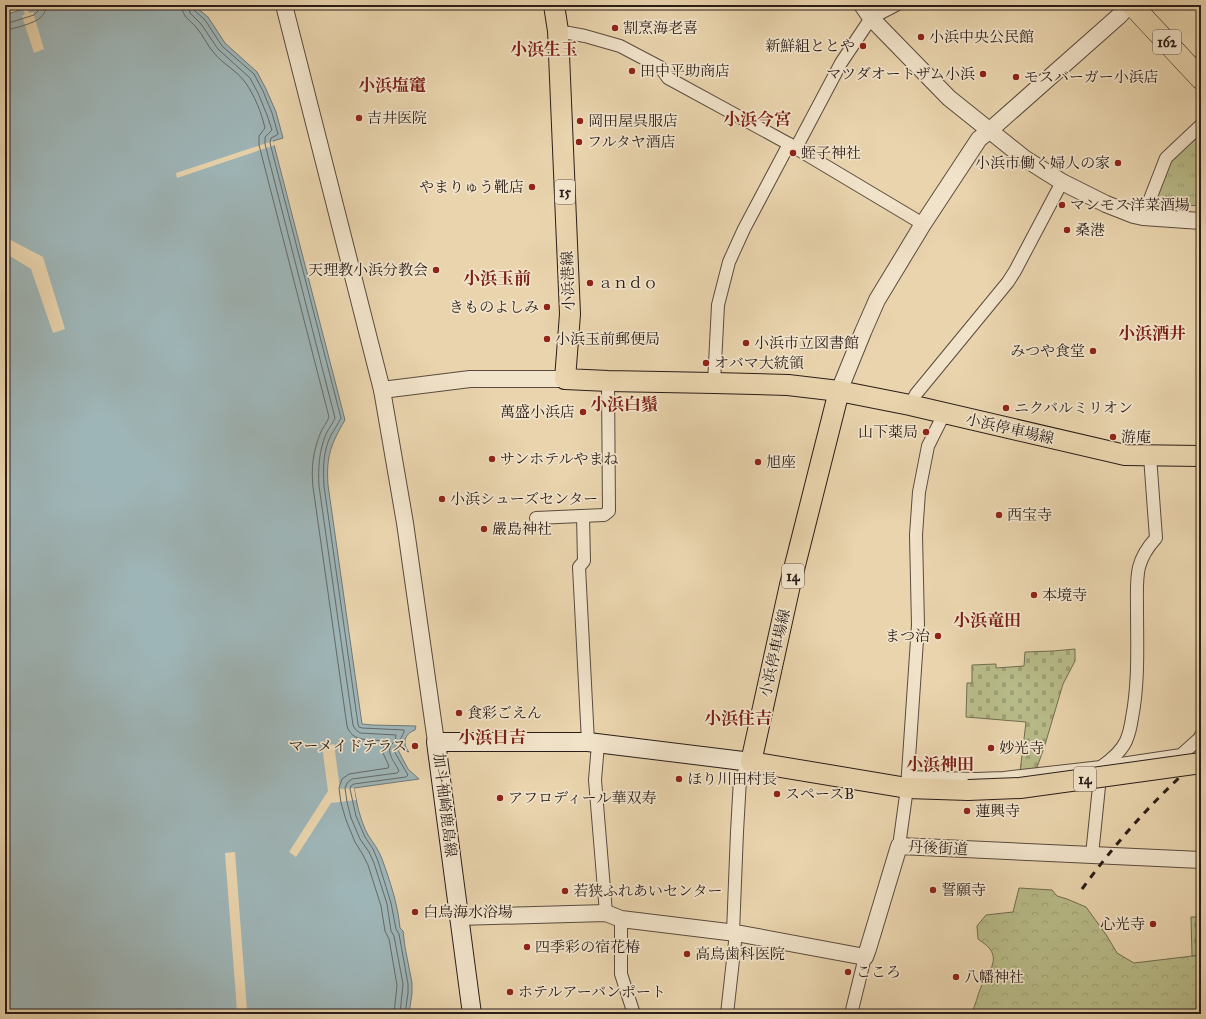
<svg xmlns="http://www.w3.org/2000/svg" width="1206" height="1019" viewBox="0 0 1206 1019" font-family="'IM FELL Great Primer','Noto Serif JP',serif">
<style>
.forest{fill:url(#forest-crowns);stroke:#716c51}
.cemetery{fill:url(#cemetery-stones);stroke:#716c51}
.park{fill:url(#park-tufts);stroke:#716c51}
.water{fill:#9eb5b7;stroke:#707878}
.pier{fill:#e9d4ad}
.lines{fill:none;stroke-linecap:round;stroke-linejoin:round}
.shore{stroke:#646968;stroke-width:1}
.minor-casing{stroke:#5a4b3e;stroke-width:14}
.tertiary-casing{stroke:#5a4b3e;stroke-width:18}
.secondary-casing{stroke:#2a1d19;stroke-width:20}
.primary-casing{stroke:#2a1d19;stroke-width:22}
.trunk-casing{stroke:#2a1d19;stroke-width:22}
.minor{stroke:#f1e3ca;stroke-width:12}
.tertiary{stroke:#f1e3ca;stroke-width:16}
.secondary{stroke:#f1e3ca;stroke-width:18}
.primary{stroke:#e9d4ad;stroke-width:20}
.trunk{stroke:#e9d4ad;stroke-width:21}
.rail{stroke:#2a1d19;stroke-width:3;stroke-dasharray:7 7;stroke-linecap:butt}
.primary-bridge-casing{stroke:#2a1d19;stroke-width:22;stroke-linecap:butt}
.primary-bridge{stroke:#e9d4ad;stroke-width:20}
.poi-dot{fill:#8f2418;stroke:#f1e3ca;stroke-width:1.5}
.labels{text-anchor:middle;stroke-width:3.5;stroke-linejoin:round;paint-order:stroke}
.shield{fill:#f1e3ca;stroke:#66584e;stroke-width:1}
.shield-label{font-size:14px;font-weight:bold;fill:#2a1d19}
.poi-label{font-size:15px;fill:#2a1d19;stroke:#f1e3ca;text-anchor:start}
.street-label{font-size:15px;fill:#2a1d19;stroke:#f1e3ca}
.quarter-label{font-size:17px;font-weight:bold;fill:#7a1f14;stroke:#f1e3ca}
</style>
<defs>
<pattern id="forest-crowns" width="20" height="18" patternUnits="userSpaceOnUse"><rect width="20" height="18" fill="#b8bc89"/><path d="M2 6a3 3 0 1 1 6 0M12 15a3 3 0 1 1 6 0" fill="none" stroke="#9ea176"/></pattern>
<pattern id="cemetery-stones" width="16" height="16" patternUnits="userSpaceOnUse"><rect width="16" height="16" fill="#b8bc89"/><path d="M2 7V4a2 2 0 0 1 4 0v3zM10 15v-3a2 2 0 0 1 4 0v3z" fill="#9ea176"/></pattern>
<pattern id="park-tufts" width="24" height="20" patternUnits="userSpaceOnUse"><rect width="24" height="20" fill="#b8bc89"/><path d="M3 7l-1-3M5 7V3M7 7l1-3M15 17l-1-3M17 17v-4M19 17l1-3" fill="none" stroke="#9ea176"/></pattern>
</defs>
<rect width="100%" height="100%" fill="#e9d4ad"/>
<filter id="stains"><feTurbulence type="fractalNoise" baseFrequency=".005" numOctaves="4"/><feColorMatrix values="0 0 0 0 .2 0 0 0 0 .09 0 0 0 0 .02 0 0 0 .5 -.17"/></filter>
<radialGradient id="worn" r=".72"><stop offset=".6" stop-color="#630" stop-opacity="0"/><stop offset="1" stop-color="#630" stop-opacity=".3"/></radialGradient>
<path class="forest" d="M1019 888 1052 890 1057 896 1067 899 1086 907 1107 936 1117 953 1134 963 1201 955V1014H971C976 1005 977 996 981 987 985 975 1000 963 990 949 987 945 982 942 978 939L977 926 986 915 1013 912Z"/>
<g class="cemetery">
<path d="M1075 649V661L1063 684 1044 748 1036 770 1020 772 1026 722 966 717 967 683H972V665L996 664V668L1024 666 1025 652 1053 651Z"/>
<path d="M1191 917H1201V955L1192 956Z"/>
</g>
<path class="park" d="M1201 131V206L1154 203 1169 164 1174 157Z"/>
<path class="water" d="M36 5H197V8L208 17 225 43 257 72 266 89 276 112 283 138 273 141 345 420C331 444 326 456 328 485L362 724 372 725 416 726 415 730C404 734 402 744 409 752 403 751 404 746 398 750L408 769 419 779 354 788C357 804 360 820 368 835 373 843 379 850 382 859 390 881 398 905 400 928L403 931 405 947 412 983V993L409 1014H5V15Z"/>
<g class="pier">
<path d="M27 8 29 13 33 12 44 49 34 53 22 16 25 14 23 9Z"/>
<path d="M273 141 275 145 177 178 176 173Z"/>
<path d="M5 237 43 257 65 329 53 333 31 269 5 253Z"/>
<path d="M334 744 340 789 354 788 356 800 331 803 296 857 289 852 328 791 322 746Z"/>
<path d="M235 852 247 1011H237L225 853Z"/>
</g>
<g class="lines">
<g class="shore">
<path d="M182 5C182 17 189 19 196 27 203 35 207 45 214 53 223 64 237 71 245 82 255 96 261 112 265 128L259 136V145L329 417C327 423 322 428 320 434 313 452 311 468 313 487L347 726C352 743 371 739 384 741L383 753 389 766 388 768 349 774 342 779 339 788 341 803 346 820 355 842 363 855 368 865 381 906 385 931 389 939 397 985 394 1014"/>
<path d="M188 5 190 13 201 24 218 49 250 78 258 93 267 115 272 130 265 137V144L335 418C333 423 329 428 326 434 319 451 318 468 319 486L353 725 355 729 360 733 396 735 395 741C383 751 394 760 399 771L397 773 352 779 347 783 345 788 347 802 351 818 360 839 369 852 374 863 387 904 391 931 394 936 403 984 400 1014"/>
<path d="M193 5 194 10 205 20 222 46 254 74 263 91 272 113 278 134 277 135 271 138 270 143 341 418C338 424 334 430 331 435 323 451 323 468 324 486L358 724 359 727 362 728 404 730V732L401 738 400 744 395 747 394 751 408 775 406 777 354 784 351 786 350 789 356 816 365 837 373 849 378 861 391 903 396 929 399 934 408 984V993L405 1014"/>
<path d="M5 24 34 15 38 11 40 5"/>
<path d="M5 30C13 29 36 23 41 17 45 13 46 10 46 5"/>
</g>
<defs>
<g id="minor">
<path d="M558 31 585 36 620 46 660 67 668 78 789 144 923 224"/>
<path d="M796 148 841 63 871 18 896 5"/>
<path d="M1143 217 1166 158 1201 125"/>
<path d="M714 383 718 305 729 262 744 229 789 144"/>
<path d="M910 405 916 394 1008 282 1015 271 1062 182"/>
<path d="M583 516 584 561 579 567 588 742"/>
<path d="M536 518 604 515 609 511 608 381"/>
<path d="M598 744 595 780 606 913"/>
<path d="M908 777 976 779 1004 778 1101 767 1181 755 1200 738 1201 735"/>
<path d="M899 846 907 788 918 625 916 535 919 492 928 446 944 414"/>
<path d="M1092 855 1101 767C1111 760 1121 752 1126 741 1129 734 1131 725 1132 718 1139 682 1137 645 1137 608 1137 578 1134 562 1156 538L1150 456"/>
<path d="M621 919V974L634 1014"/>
<path d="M733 932 737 832 740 779 751 762"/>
<path d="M727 1014 736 933"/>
<path d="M851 1014 865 957"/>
</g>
<g id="tertiary">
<path d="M284 5 382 390 405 523 436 742"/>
<path d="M862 5 871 18 949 98 1024 158 1062 182 1106 204 1134 215 1143 217 1201 221"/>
<path d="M382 390 470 379H565"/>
<path d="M839 391 863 332 877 300 923 224 979 139 989 131 1119 16 1129 5"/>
<path d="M458 917 606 913 621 919 736 933 865 957 868 949 899 846 1201 860"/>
</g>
<path id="secondary" d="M472 1014 436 742H588L751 762"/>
<g id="primary">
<path d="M554 5 558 31 570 314 565 379 608 381 714 383 788 385 839 391 910 405 1125 455 1201 456"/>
<path d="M839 391 790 585 751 762 907 788 968 790"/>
</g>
<path id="trunk" d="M1132 5 1201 79"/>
</defs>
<use href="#minor" class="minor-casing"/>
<use href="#tertiary" class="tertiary-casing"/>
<use href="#secondary" class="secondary-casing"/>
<use href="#primary" class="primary-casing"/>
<use href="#trunk" class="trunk-casing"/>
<use href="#minor" class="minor"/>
<use href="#tertiary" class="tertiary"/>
<use href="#secondary" class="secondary"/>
<use href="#primary" class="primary"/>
<use href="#trunk" class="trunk"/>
<path class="rail" d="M1082 889C1117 841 1156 797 1201 758"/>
<defs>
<path id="primary-bridge" d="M968 790 1020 788 1201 763"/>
</defs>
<use href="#primary-bridge" class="primary-bridge-casing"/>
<use href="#primary-bridge" class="primary-bridge"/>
</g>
<g class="poi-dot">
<circle cx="615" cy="28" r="4"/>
<circle cx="921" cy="37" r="4"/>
<circle cx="863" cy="46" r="4"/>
<circle cx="632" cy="71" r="4"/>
<circle cx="983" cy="74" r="4"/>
<circle cx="1016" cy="77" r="4"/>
<circle cx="359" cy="118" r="4"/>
<circle cx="580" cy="121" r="4"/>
<circle cx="579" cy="142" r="4"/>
<circle cx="793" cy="153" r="4"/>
<circle cx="1118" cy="163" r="4"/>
<circle cx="532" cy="187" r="4"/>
<circle cx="1062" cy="205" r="4"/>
<circle cx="1067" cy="230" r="4"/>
<circle cx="436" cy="270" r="4"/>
<circle cx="590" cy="283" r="4"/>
<circle cx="547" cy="307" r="4"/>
<circle cx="547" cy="339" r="4"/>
<circle cx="746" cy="343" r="4"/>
<circle cx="1093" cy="351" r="4"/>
<circle cx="706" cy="363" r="4"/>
<circle cx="1006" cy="408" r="4"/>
<circle cx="583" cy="412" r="4"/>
<circle cx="926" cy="432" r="4"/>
<circle cx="1113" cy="437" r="4"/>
<circle cx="492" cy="459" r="4"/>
<circle cx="758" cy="462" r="4"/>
<circle cx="442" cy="499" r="4"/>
<circle cx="999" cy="515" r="4"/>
<circle cx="484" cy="529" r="4"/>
<circle cx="1034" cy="595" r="4"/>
<circle cx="938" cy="636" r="4"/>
<circle cx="459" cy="713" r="4"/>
<circle cx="415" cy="746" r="4"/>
<circle cx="991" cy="748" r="4"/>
<circle cx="679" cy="779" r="4"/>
<circle cx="777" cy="794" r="4"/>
<circle cx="500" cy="798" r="4"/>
<circle cx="967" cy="811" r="4"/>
<circle cx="933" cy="890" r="4"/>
<circle cx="565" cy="891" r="4"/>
<circle cx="415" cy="912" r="4"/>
<circle cx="1153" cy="924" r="4"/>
<circle cx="527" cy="947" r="4"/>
<circle cx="687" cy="954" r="4"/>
<circle cx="848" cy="972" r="4"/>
<circle cx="956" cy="977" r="4"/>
<circle cx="510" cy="992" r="4"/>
</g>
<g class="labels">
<g class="shield">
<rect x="1153" y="30" width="28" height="24" rx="3"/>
<rect x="555" y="180" width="20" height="24" rx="3"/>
<rect x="782" y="564" width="22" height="24" rx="3"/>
<rect x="1074" y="767" width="22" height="24" rx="3"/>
</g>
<g class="shield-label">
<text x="1167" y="47">162</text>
<text x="565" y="197">15</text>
<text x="793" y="581">14</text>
<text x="1085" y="784">14</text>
</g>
<g class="poi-label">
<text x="623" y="33">割烹海老喜</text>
<text x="929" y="42">小浜中央公民館</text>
<text x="855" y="51" text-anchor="end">新鮮組ととや</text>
<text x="640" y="76">田中平助商店</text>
<text x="975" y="79" text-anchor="end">マツダオートザム小浜</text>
<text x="1024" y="82">モスバーガー小浜店</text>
<text x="367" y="123">吉井医院</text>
<text x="588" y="126">岡田屋呉服店</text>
<text x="587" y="147">フルタヤ酒店</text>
<text x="801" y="158">蛭子神社</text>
<text x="1110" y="168" text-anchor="end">小浜市働く婦人の家</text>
<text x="524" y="192" text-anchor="end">やまりゅう靴店</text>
<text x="1070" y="210">マンモス洋菜酒場</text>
<text x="1075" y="235">桑港</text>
<text x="428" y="275" text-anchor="end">天理教小浜分教会</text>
<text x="598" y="288">ａｎｄｏ</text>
<text x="539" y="312" text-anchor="end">きものよしみ</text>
<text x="555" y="344">小浜玉前郵便局</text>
<text x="754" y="348">小浜市立図書館</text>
<text x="1085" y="356" text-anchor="end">みつや食堂</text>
<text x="714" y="368">オバマ大統領</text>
<text x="1014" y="413">ニクバルミリオン</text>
<text x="575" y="417" text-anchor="end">萬盛小浜店</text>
<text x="918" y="437" text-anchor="end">山下薬局</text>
<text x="1121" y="442">游庵</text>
<text x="500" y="464">サンホテルやまね</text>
<text x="766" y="467">旭座</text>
<text x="450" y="504">小浜シューズセンター</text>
<text x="1007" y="520">西宝寺</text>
<text x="492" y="534">嚴島神社</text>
<text x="1042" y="600">本境寺</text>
<text x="930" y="641" text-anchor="end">まつ治</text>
<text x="467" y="718">食彩ごえん</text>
<text x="407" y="751" text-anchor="end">マーメイドテラス</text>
<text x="999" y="753">妙光寺</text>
<text x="687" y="784">ほり川田村長</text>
<text x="785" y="799">スペースB</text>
<text x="508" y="803">アフロディール華双寿</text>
<text x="975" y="816">蓮興寺</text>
<text x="941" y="895">誓願寺</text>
<text x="573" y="896">若狭ふれあいセンター</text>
<text x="423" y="917">白鳥海水浴場</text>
<text x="1145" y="929" text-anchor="end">心光寺</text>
<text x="535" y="952">四季彩の宿花椿</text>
<text x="695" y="959">高鳥歯科医院</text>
<text x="856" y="977">こころ</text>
<text x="964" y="982">八幡神社</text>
<text x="518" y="997">ホテルアーバンポート</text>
</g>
<g class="street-label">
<text transform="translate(568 281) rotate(-92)" y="5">小浜港線</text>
<text transform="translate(1010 429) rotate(13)" y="5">小浜停車場線</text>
<text transform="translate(775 653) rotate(-77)" y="5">小浜停車場線</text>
<text transform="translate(445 805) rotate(83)" y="5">加斗袖崎鹿島線</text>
<text transform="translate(938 848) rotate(3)" y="5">丹後街道</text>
</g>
<g class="quarter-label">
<text x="544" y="55">小浜生玉</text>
<text x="392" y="91">小浜塩竃</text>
<text x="757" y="125">小浜今宮</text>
<text x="497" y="284">小浜玉前</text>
<text x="1152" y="339">小浜酒井</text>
<text x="624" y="410">小浜白鬚</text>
<text x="987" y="626">小浜竜田</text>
<text x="738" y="724">小浜住吉</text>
<text x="492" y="743">小浜日吉</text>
<text x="940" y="770">小浜神田</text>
</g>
</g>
<rect width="1206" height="1019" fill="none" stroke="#e9d4ad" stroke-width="20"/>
<rect x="6" y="6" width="1194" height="1007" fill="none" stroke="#2a1d19" stroke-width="2"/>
<rect x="10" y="10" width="1186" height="999" fill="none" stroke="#2a1d19"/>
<rect width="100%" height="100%" filter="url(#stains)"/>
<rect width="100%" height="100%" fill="url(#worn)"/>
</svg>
